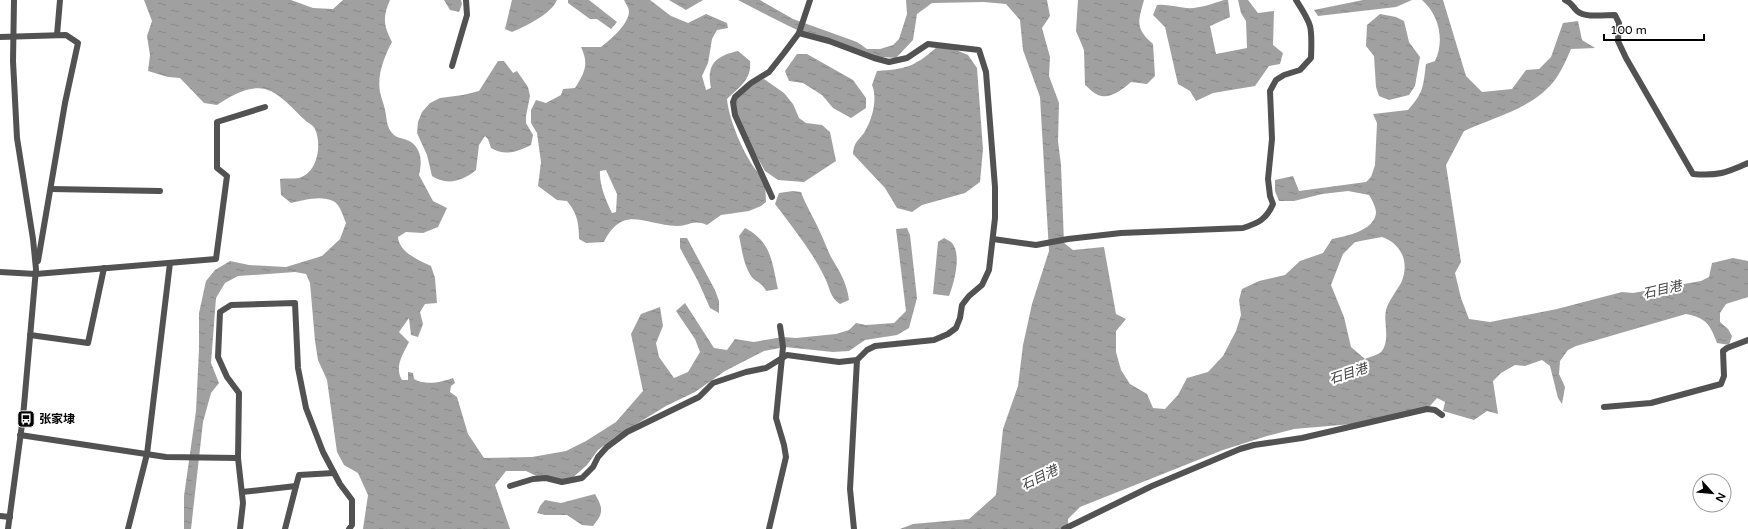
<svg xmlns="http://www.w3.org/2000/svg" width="1748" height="529" viewBox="0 0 1748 529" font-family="'Varela Round','Noto Sans SC',sans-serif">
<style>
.water{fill:url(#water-ripples);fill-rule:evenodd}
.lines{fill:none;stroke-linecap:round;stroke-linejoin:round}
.street{stroke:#525252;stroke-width:6}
.labels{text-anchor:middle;stroke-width:4;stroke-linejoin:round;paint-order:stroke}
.poi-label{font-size:12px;font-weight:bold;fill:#000;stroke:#fff;text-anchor:start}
.water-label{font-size:13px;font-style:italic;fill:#414141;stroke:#fff}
</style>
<defs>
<pattern id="water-ripples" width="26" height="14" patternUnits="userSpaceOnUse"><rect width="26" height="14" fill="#a0a0a0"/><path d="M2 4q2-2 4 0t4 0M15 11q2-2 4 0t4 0" fill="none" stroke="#888"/></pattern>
</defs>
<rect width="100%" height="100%" fill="#fff"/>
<g class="water">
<path d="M144 0H291L313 8 333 9 343 0H390C382 18 384 26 392 42 384 57 377 75 380 92 381 98 384 104 385 110 387 118 386 126 392 133 397 139 405 138 411 142 422 150 422 163 419 175L433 201 447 208 438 227 423 233 406 232 398 237C399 252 418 260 431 266L435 278 437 303 425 304 420 312 423 324 418 337 411 335 409 318 399 332 409 342C403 354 394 367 402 380H408V372L413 373 414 379C425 386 442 382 453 378L455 383 451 386 450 392 457 397 468 434 484 458 532 457 566 451 586 441 616 422 643 391 631 334 641 314 660 307 663 326 656 343 659 357 674 378 688 372 700 352 695 339 676 311 685 303 714 348 727 350 735 339 754 342 783 337 796 338 836 334 849 330 856 323 866 325 894 323 906 311 896 229 907 228 910 235 917 298 909 328 897 335 865 340 849 351 833 352 785 347 764 351 725 371 695 392 666 406 615 437 598 450 587 465 569 481 545 480 526 471H506L495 485 510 529H363L368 495 358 473 344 465 337 452 327 380 318 360 315 341 310 283 306 274 295 272 238 276 225 283 216 298 211 363 219 383 211 393 203 422 191 529H184V496L196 411 199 349V313L206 281 215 270 230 261 249 265 286 267 322 256 340 239 346 223C343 216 340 204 333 201 321 195 303 200 291 203L281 195 280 179C286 178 293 179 299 178 318 173 322 144 315 129 313 125 308 123 306 121 293 110 282 94 265 89 249 85 229 97 217 105L204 103 180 78 168 77 148 71 150 55 147 36 152 21Z"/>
<path d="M444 0H461L462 4 459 12 450 10Z"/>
<path d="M512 0H557C551 14 526 26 512 32L505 29Z"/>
<path d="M568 0H589L617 22 611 29 597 19H590L568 3Z"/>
<path d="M624 0H650L671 16 688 23 706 14 727 23 728 28 717 30 712 39 708 63 702 76 706 90 711 88C706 64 716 56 738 51L750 61C752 80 739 87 727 99 729 122 748 166 765 180L766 202 761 206 749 211 721 215 707 225C693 219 690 226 677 226 644 225 623 204 604 242L586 243 579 239C579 223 577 213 567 201L557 200 538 186 541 162 537 133 531 123V110L536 100 546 103 561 95 563 89 575 88C585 72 589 64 581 47H601C611 39 628 25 629 12 629 8 626 4 624 0ZM606 170 617 194 616 212 612 213C606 201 599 184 600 171Z"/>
<path d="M669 0H703L686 10Z"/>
<path d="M738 0H760L793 19 857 42 867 49H880L893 45 899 39 907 14 906 0H1047L1050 16 1042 28 1050 57 1049 76 1059 103 1058 141 1061 165 1064 243 1073 250 1104 247 1116 314 1126 319 1116 331V352L1121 370 1130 384 1147 394 1153 408 1165 409 1178 395 1187 378 1208 372 1223 356 1236 331 1241 315 1239 300 1242 289 1259 281 1285 275 1300 261 1323 253 1332 239C1346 236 1374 231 1376 213 1376 207 1372 200 1369 195L1348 191 1322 194 1294 201H1279L1275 191V180L1293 176 1299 191 1366 182 1371 177 1375 165 1377 123 1373 114 1408 110C1424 92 1423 87 1426 64L1435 61C1445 40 1439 15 1422 0H1443L1466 76 1482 92 1512 89 1526 70 1539 69 1551 57 1563 23 1578 21 1582 40 1595 48 1571 49C1567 58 1563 68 1557 77 1536 108 1496 116 1464 131L1446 165 1461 262 1455 273 1461 298 1469 319 1490 322 1557 309 1622 292 1633 293 1701 281 1709 277 1712 263 1733 258 1748 261V297L1726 304 1720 313V322L1728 329 1732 336 1729 345 1717 343C1710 324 1706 318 1686 314L1576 346 1568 350 1560 361 1559 374 1565 387 1562 404 1558 398 1550 366 1542 360 1525 366 1515 365 1501 373 1493 381 1498 414 1487 411 1474 420 1443 411 1445 402 1437 398 1429 407 1352 424 1294 429 1267 436 1223 450 1080 507 1068 519V529H900L913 524 969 519 996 495 1003 429 1018 386 1023 345 1032 304 1049 251 1040 97 1023 50 1020 20 1006 4 984 2 932 3 917 14 913 40 896 58C887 57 877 57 868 55 823 46 779 21 738 0ZM1382 237C1402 244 1410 263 1401 283 1396 292 1389 300 1386 310 1383 323 1391 340 1381 352 1378 355 1369 357 1365 359L1351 347 1344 317 1331 285 1343 254 1355 242Z"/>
<path d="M1078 0H1144C1138 22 1135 28 1153 44L1155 76 1147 84 1131 82C1123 89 1110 100 1098 95 1093 93 1089 88 1085 85L1084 50 1076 31Z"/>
<path d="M1224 0H1228L1230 17 1210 26 1216 54 1247 48 1246 21 1241 13 1238 0H1248L1258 13 1274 11 1273 45 1283 53 1280 64 1269 66 1255 86 1213 93 1196 101 1190 91 1178 84 1165 27 1153 15 1157 5C1167 4 1176 7 1186 8 1199 9 1211 4 1224 0Z"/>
<path d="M1363 0H1412L1396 7 1318 16 1314 10Z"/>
<path d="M1380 14 1396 17 1404 21 1409 42 1420 57 1415 86 1409 95 1389 100 1379 96 1376 87 1374 56 1366 46 1367 25Z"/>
<path d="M937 47H949L968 55 977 68 983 149 980 182 965 193 922 205 912 212 897 208 885 188 853 154C854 142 857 142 864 133 872 120 878 100 872 85L877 71C907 69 914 67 937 47Z"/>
<path d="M797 54H807L853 80 866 98V108L851 118 833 108 822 95 803 83 789 81 785 71Z"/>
<path d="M498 61H504L513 73 517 71 528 87 530 96 526 116V123L533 135 531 145C517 152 505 156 491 148L488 139 485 136 479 145 476 170C463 181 447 186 432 176L427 155 417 133 418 122 422 112 430 103 440 98 463 95 479 91Z"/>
<path d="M764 79 784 93 793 104 799 118 806 123 822 125 830 132 836 161 804 182 778 180 765 171 732 112V101L752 84Z"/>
<path d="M793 191 801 192C806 206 814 218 820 232 824 240 827 249 831 257 840 272 847 283 849 300L840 304C830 298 830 288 825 278 812 251 793 228 775 204L779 193Z"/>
<path d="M745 228C772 242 772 263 778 289L766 291C762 282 755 282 751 276 743 264 742 249 739 236Z"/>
<path d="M680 238H687L715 290 719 301V313L710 308 698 281 680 248Z"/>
<path d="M944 238C946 239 950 241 952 243 962 255 954 283 949 296L933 294 938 242Z"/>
<path d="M595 494C603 508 604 513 593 526L582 525 567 515H545L537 513 540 506 545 500 561 503Z"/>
</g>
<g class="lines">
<g class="street">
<path d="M1565 0C1572 3 1572 6 1577 11 1585 18 1604 15 1615 15L1619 23 1618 41 1626 58 1693 174C1718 176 1726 173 1748 163"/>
<path d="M57 35 60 0"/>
<path d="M0 37 66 35 78 43 65 103 38 261"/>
<path d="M452 66 467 15 466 0"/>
<path d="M51 189 160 191"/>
<path d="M772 197 735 115 733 102 735 97 751 83 769 72 784 53 799 33 810 0"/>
<path d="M993 239 1036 245 1068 239 1121 233 1243 228C1258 223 1266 220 1273 204L1270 196 1268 179 1272 139 1270 91 1276 80 1284 75 1300 70 1311 58C1312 27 1313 26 1296 0"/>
<path d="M0 272 36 274 216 259 227 176 217 168V122L265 107"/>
<path d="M30 335 88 343 104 268"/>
<path d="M1604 407 1651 403 1721 384 1724 376 1723 351 1727 348 1748 340"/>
<path d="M20 435 166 457 238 458"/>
<path d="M510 486 533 479 546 478 562 482 582 478 593 467 598 457 607 447 627 432 699 397 713 383 746 372 766 368 787 355 839 362 857 360 867 350 875 346 934 340 948 334 956 328 960 318 962 305 969 296 982 285 989 270 995 218V187L986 72 979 50 928 44 907 58 889 62 874 58 829 41 799 33"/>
<path d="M242 492 296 486 299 475 334 473"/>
<path d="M0 516 10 517"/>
<path d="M8 529 23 417 36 269 33 239 17 138 13 61 14 0"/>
<path d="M128 529 147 454 170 263"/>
<path d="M240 529 243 503 238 458 239 393 227 377 218 357 220 312 231 305 295 303 298 368 306 408 323 452 340 484 352 500V525L349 529"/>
<path d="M285 529 296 486"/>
<path d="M769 529 786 457 784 445 776 418 783 347 780 326"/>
<path d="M854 529 850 489 857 360"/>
<path d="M1064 529 1152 486 1240 449 1254 445 1302 438 1427 409 1435 410 1442 415"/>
</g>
</g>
<defs>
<symbol id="bus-square" viewBox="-11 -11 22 22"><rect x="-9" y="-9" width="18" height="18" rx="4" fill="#000" stroke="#fff"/><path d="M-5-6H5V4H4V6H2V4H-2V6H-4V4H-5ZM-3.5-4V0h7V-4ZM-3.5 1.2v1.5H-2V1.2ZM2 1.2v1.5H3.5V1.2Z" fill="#fff"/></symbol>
</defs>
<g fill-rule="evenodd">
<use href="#bus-square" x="16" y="409" width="20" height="20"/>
</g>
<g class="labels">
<g class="poi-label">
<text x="39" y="423">张家埭</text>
</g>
<g class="water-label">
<text transform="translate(1662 289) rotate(-13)" y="5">石目港</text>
<text transform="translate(1348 373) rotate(-18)" y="5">石目港</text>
<text transform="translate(1039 477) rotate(-26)" y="5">石目港</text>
</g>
</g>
<g transform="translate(1712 493) rotate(117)"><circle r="19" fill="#ffffff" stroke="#999999"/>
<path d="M0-3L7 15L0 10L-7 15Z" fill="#000000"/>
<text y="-6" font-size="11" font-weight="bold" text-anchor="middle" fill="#000000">N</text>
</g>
<path d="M1604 34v6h100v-6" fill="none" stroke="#000000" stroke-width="2"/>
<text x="1610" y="34" font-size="12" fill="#000000" stroke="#ffffff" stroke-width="3" paint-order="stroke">100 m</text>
</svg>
